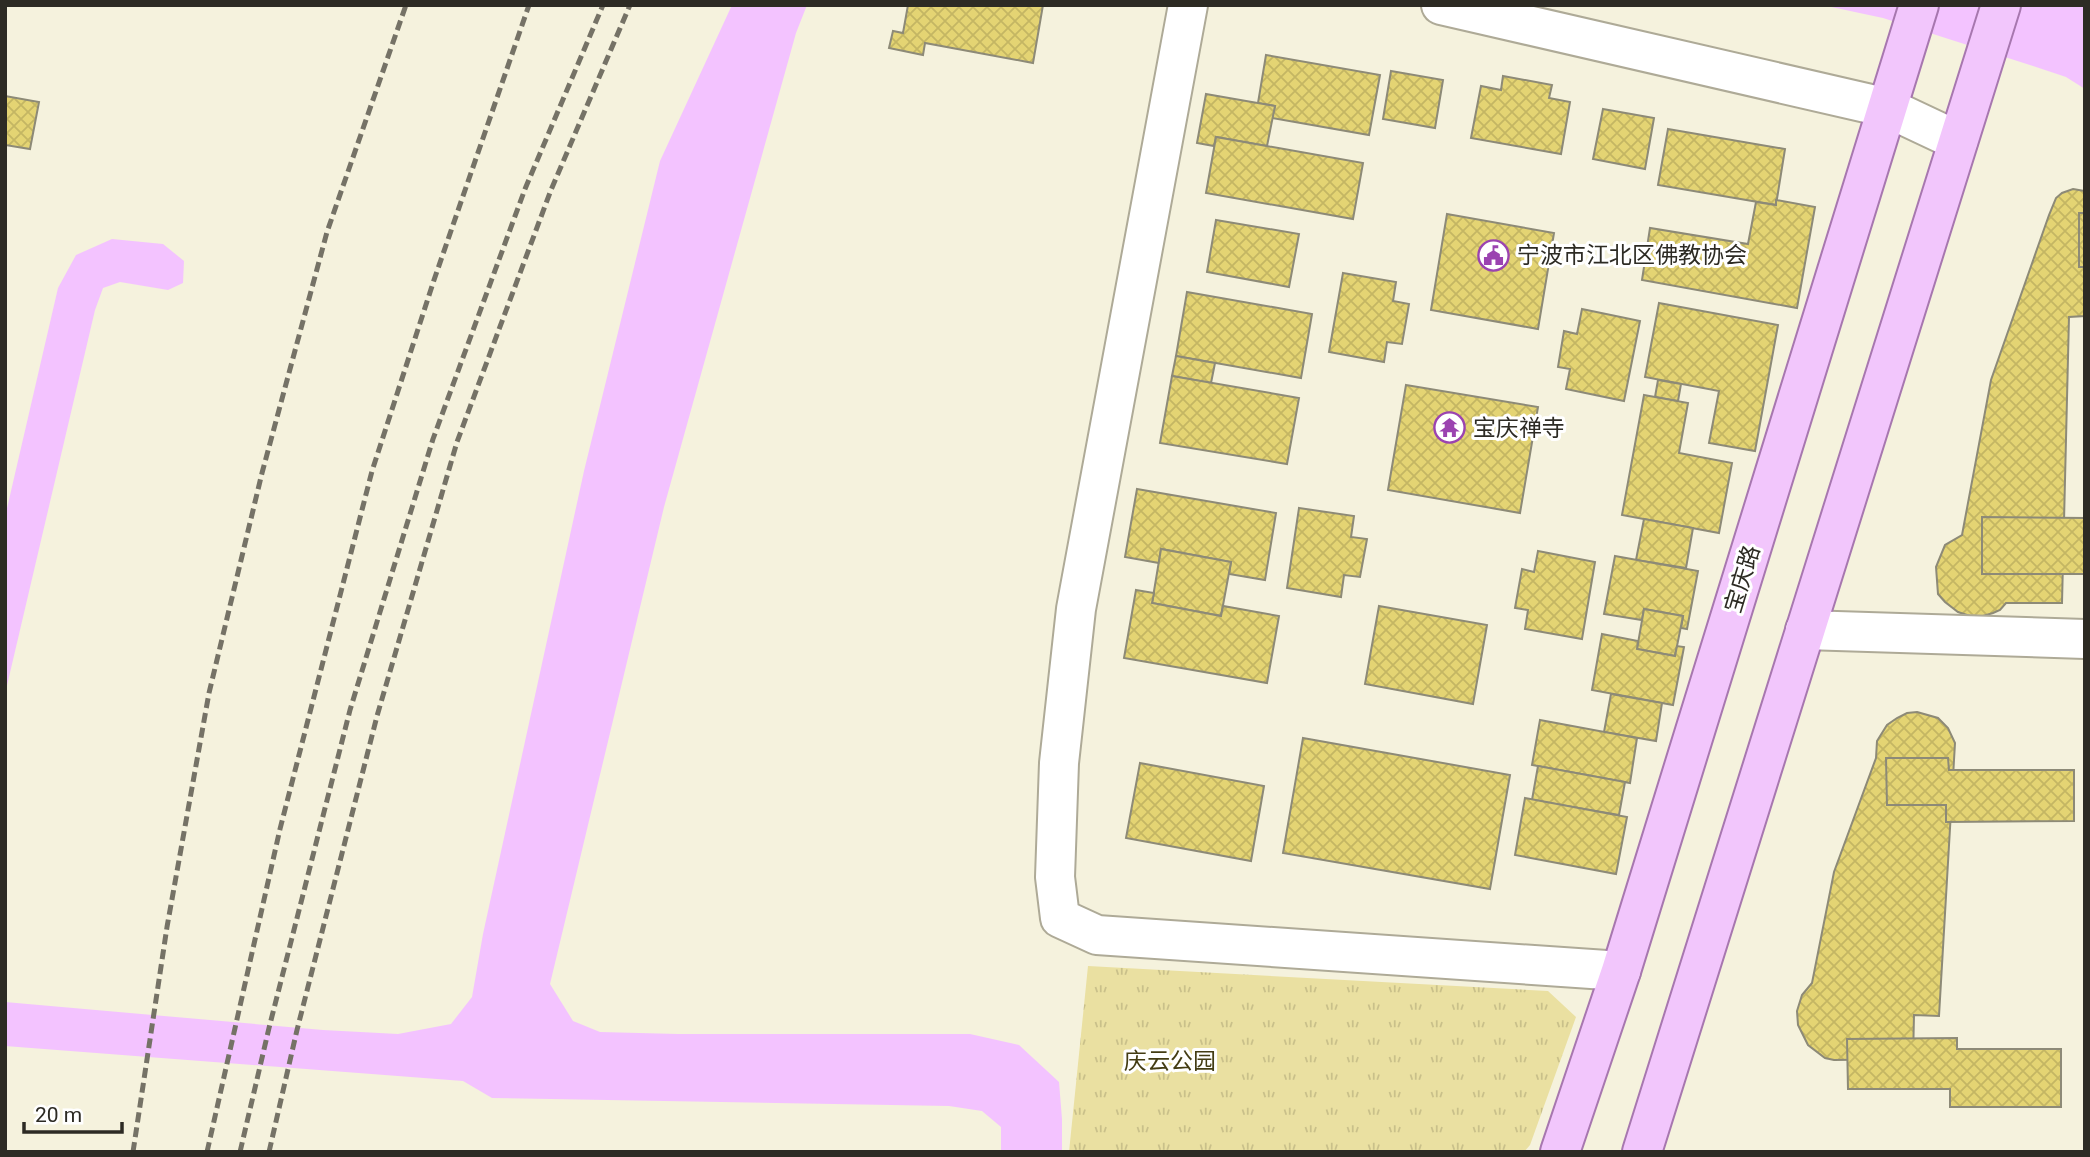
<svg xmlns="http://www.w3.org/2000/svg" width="2090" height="1157" viewBox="0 0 2090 1157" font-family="Roboto,'Noto Sans SC',sans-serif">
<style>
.park{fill:url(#park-tufts)}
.water{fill:#f3c3ff}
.building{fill:url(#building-cross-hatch);stroke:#8d8a77;stroke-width:2}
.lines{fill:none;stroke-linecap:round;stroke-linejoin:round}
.minor-casing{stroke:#aeaa97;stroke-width:42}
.major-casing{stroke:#a777af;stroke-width:42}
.minor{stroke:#fff;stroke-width:38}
.major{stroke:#f2c6fc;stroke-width:38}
.rail{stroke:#757266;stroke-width:5;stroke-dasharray:10 5;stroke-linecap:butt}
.labels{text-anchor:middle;stroke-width:6;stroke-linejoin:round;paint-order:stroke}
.poi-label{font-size:23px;fill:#2d2b24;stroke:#fff;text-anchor:start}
.street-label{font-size:23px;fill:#2d2b24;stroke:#fff}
.park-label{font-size:23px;fill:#433c13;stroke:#fff}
</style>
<defs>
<pattern id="park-tufts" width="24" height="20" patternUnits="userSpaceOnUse" patternTransform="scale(1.75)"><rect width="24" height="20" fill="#eae0a1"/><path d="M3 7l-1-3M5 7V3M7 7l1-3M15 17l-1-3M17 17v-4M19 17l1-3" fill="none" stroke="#c9c08a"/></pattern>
<pattern id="building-cross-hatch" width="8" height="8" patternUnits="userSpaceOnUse" patternTransform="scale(1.75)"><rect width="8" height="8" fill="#e4d473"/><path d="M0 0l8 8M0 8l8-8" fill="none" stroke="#c4b663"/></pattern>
</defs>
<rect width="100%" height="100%" fill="#f5f2dd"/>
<path class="park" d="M1088 966 1548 991 1576 1017 1530 1145 1524 1152H1069Z"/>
<g class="water">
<path d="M732 5H807L796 33 664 507 550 984 573 1021 600 1032 678 1034H970L1019 1045 1059 1082 1062 1119V1152H1001V1127L982 1111 949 1106 492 1098 463 1081 5 1046V1002L323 1030 398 1034 451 1024 472 997 483 934 584 471 660 161Z"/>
<path d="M1822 5H2085V89L2066 77 2033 66 1883 18Z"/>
<path d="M112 239 163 244 184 261 183 283 168 290 120 282 103 288 95 310 5 694V517L58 288 76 255Z"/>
</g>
<g class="building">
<path d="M908 5H1043L1033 63 925 43 923 55 889 48 893 31 903 33Z"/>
<path d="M1266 55 1380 75 1369 135 1272 118 1275 106 1258 103Z"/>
<path d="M1391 71 1443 80 1435 128 1383 119Z"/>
<path d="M1503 76 1552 85 1549 98 1570 102 1561 154 1471 138 1481 86 1501 90Z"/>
<path d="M1206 94 1275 106 1267 146 1216 137 1214 146 1197 143Z"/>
<path d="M5 96 39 102 30 149 5 145Z"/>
<path d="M1603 109 1654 118 1645 169 1593 159Z"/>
<path d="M1668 129 1785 149 1776 205 1658 185Z"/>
<path d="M1216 137 1363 163 1353 219 1206 193Z"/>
<path d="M2073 189 2085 191V316L2069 317 2062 603H2006L2000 610 1993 613 1983 616H1970L1958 612 1945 602 1938 594 1936 567 1945 545 1962 535 1991 380 2049 215 2056 198 2062 193Z"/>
<path d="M1776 200 1815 207 1797 308 1642 280 1650 228 1748 244 1756 202 1776 205Z"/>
<rect x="2079" y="213" width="6" height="54"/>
<path d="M1447 214 1554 233 1538 329 1431 310Z"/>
<path d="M1216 220 1299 234 1289 287 1207 272Z"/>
<path d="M1343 273 1396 282 1393 301 1409 304 1402 344 1387 342 1384 362 1329 352Z"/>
<path d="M1187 292 1312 314 1301 378 1176 356Z"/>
<path d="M1659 303 1778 325 1755 451 1709 443 1719 391 1645 377Z"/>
<path d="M1582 309 1640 321 1624 401 1566 389 1570 369 1558 367 1564 331 1577 334Z"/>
<path d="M1176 356 1215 363 1211 383 1172 376Z"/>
<path d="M1172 376 1299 398 1287 464 1160 443Z"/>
<path d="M1658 380 1681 384 1678 401 1655 397Z"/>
<path d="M1406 385 1538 407 1520 513 1388 490Z"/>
<path d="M1644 395 1688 403 1679 453 1732 463 1719 533 1622 515Z"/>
<path d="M1137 489 1276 513 1265 580 1229 574 1231 562 1161 549 1159 563 1125 557Z"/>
<path d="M1299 508 1354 516 1351 537 1367 539 1360 577 1344 575 1341 597 1287 588Z"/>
<path d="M1982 517 2085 518V574H1982Z"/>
<path d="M1644 519 1693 528 1686 568 1636 560Z"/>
<path d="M1161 549 1231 562 1221 616 1152 603Z"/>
<path d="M1538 551 1595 562 1582 639 1525 629 1528 610 1515 608 1522 569 1534 572Z"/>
<path d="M1615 556 1698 571 1687 629 1681 628 1683 616 1644 609 1642 620 1604 614Z"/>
<path d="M1136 590 1154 593 1152 603 1221 616 1223 606 1279 616 1267 683 1124 658Z"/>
<path d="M1379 606 1487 625 1473 704 1365 684Z"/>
<path d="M1644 609 1683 616 1675 656 1637 649Z"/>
<path d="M1602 634 1638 641 1637 649 1675 656 1677 646 1684 647 1673 705 1592 690Z"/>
<path d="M1611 694 1662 703 1656 741 1604 732Z"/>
<path d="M1917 712 1938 718 1948 728 1955 743 1939 1016 1914 1015 1913 1059 1834 1060 1825 1058 1808 1045 1798 1025 1797 1011 1802 995 1812 983 1834 872 1876 758 1877 741 1887 725 1897 718 1907 713Z"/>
<path d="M1540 720 1637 738 1630 783 1532 765Z"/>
<path d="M1303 738 1510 775 1490 889 1283 853Z"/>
<path d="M1886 758H1948L1949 770H2074V821L1946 822V805H1887Z"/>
<path d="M1140 763 1264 786 1251 861 1126 838Z"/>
<path d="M1538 766 1625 782 1619 815 1532 800Z"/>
<path d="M1525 798 1627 817 1616 874 1515 855Z"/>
<path d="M1957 1038V1049H2061V1107H1950V1089H1848L1847 1039Z"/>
</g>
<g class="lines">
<defs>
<g id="minor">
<path d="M1188 5 1076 609 1059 763 1055 877 1060 918 1097 935 1621 971"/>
<path d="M1441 5 1888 108 1958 141"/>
<path d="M1805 630 2085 639"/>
</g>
<g id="major">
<path d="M1560 1152 1621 971 1919 5"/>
<path d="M1642 1152 2001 5"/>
</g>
</defs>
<use href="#minor" class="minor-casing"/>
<use href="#major" class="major-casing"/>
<use href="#minor" class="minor"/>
<use href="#major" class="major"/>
<g class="rail">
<path d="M133 1152 167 927 209 693 262 473 327 232 406 5"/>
<path d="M207 1152 280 829 372 471 434 280 529 5"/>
<path d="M240 1152 269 1028 350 710 433 439 525 189 603 5"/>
<path d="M269 1152 297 1030 377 716 457 442 551 190 630 5"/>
</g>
</g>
<defs>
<symbol id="civic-ring" viewBox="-11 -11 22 22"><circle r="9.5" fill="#fff" stroke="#9b43b0" stroke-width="1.5"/><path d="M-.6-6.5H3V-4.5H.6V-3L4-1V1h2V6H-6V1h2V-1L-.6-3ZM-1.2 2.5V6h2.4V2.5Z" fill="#9b43b0"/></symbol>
<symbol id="temple-ring" viewBox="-11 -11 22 22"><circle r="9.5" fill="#fff" stroke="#9b43b0" stroke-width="1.5"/><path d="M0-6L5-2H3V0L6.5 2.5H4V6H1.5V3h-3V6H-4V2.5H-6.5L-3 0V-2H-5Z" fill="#9b43b0"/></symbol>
</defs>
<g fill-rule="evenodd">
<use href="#civic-ring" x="1476" y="238" width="35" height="35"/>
<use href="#temple-ring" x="1432" y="410" width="35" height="35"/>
</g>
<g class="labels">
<g class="poi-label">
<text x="1517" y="263">宁波市江北区佛教协会</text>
<text x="1473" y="436">宝庆禅寺</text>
</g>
<g class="street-label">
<text transform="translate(1742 579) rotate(-73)" y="8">宝庆路</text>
</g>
<g class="park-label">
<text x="1170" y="1069">庆云公园</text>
</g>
</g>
<rect width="2090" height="1157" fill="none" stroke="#2d2b24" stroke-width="14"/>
<path d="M24 1122v10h98v-10" fill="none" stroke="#2d2b24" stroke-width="3.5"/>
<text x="35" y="1122" font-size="21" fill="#2d2b24" stroke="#ffffff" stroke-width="5" paint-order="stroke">20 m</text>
</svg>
